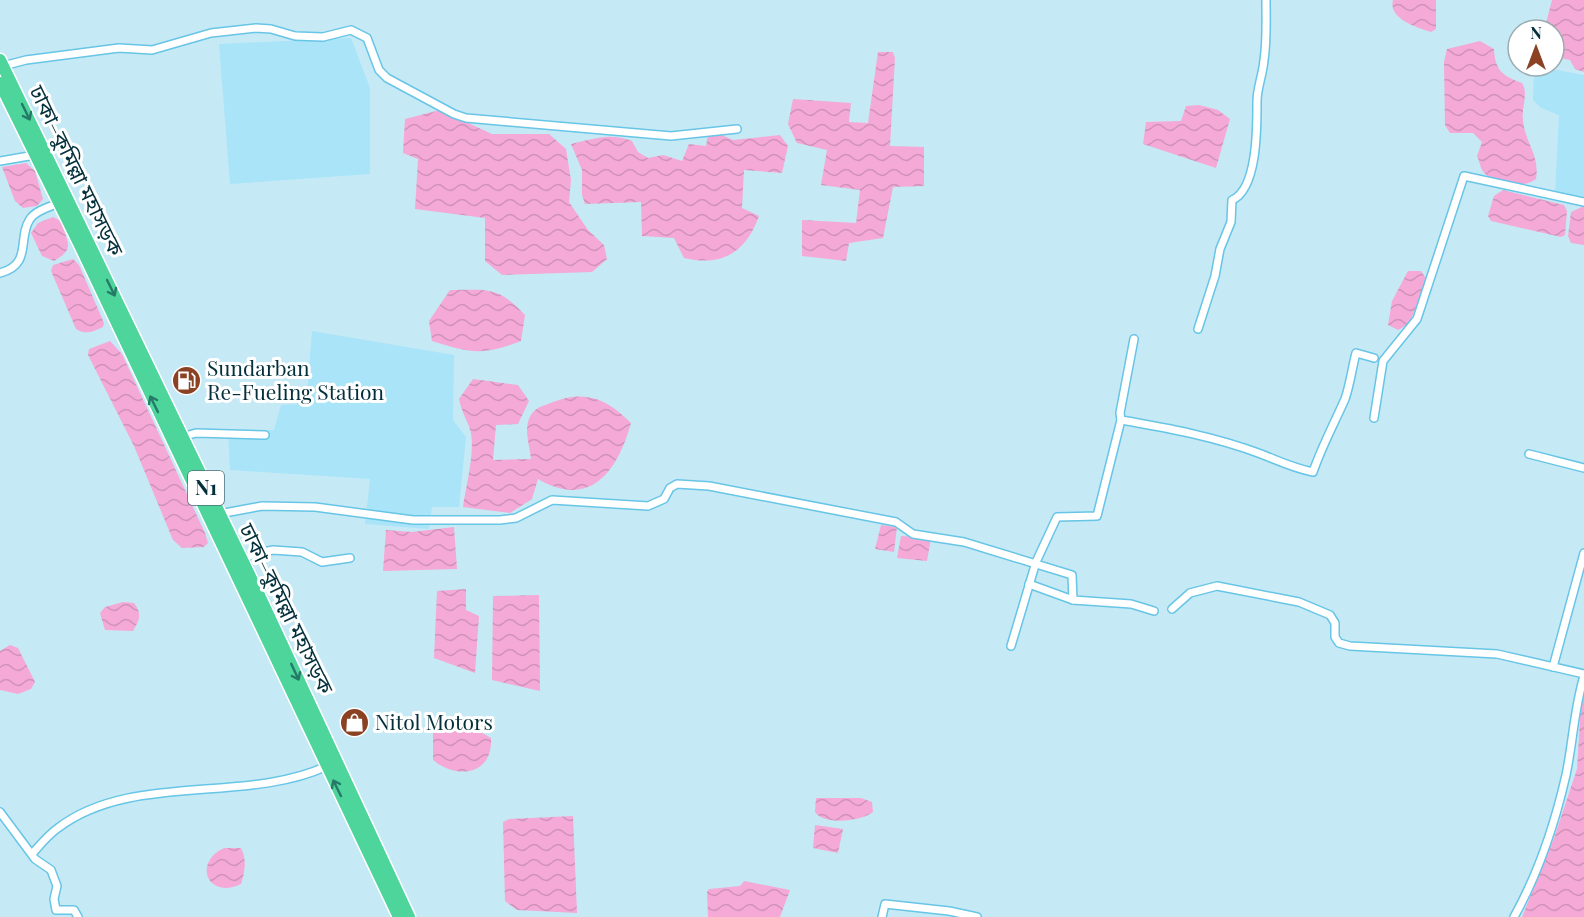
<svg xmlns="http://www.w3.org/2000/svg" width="1584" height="917" viewBox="0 0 1584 917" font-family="'Playfair Display','Noto Sans Bengali',serif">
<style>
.built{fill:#a9e4f9}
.water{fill:url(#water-waves)}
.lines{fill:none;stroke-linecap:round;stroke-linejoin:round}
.street-casing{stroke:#67c5e5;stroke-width:10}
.highway-casing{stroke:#fff;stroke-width:15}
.street{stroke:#fff;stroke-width:7}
.highway{stroke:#4dd59c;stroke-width:12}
.oneway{stroke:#257a67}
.labels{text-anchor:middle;stroke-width:6;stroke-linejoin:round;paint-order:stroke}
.shield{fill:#fff;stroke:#4f6e76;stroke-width:1.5}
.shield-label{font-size:20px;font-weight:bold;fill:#04303c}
.street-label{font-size:21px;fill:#04303c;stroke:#fff}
.poi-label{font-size:21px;fill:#04303c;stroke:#fff;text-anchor:start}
</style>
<defs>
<pattern id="water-waves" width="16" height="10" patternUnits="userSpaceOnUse" patternTransform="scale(1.5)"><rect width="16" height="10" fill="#f4a9d7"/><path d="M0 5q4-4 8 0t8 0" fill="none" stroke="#d092b9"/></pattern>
</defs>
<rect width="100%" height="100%" fill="#c6e9f6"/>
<g class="built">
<path d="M351 38 370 88V174L230 184 219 44Z"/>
<path d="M1545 68 1584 75V202L1555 194 1559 115 1541 108 1533 100 1534 72 1538 69Z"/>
<path d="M312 331 454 355 453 420 466 437 459 507H432L429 529 365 524 370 479 230 470 228 432 274 430 281 405 297 404 298 394H307Z"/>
</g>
<g class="water">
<path d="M1393 0H1436V29L1431 32C1415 27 1388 18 1393 0Z"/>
<path d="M1552 0H1584V72L1575 69 1570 60 1554 57V30H1541L1545 27Z"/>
<path d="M1480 41 1494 49C1495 71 1503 76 1522 83 1529 94 1521 107 1523 120 1525 144 1540 154 1536 179 1522 189 1493 187 1482 170 1480 166 1479 160 1477 156L1482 142 1473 133H1450L1445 125 1444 62 1447 49Z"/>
<path d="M878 52H893L895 58 890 146 924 147V186L893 187 883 238 849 243 846 261 802 256V220L856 223 860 190 821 185 827 150 797 143 788 124 793 99 851 103 849 122 868 123Z"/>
<path d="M1199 105 1218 110 1230 119 1216 168 1143 144 1146 122 1181 121 1186 106Z"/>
<path d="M440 110 492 134H549L566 149 571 180 569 202 588 230 604 245 607 259 592 272 502 275 485 261V218L415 209 418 159 403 153 405 119Z"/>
<path d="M717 133 733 140 780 135 788 146 782 173 744 170 742 208 759 216C746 252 723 267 684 258L674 238 642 236 641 202 585 204 582 195V170L571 144C593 139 610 132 632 141L638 152 648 158 663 155 682 161 689 144 706 146 708 135Z"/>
<path d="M26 163 35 171 43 199 37 206 23 208 15 201 2 167Z"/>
<path d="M1503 190 1564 205 1567 211 1565 235 1561 237 1491 221 1488 216 1494 196Z"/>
<path d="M1584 206V245L1571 243 1568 236 1571 212Z"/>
<path d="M53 217 61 221C67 243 76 248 54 261L42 256 31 233 38 223Z"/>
<path d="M73 259 79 265 104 323 103 327C93 332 85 335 76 329L51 271 53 265Z"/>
<path d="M1408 271H1421L1427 280 1409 324 1398 330 1388 325 1392 301Z"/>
<path d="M450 290C488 290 498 286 525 315L521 341C483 356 470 353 432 341L429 321Z"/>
<path d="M110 341 122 354 205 533 208 543 204 547 182 548 173 540 134 446 88 355 89 349Z"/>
<path d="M473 379 518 385 529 401 518 424 496 425 493 460 531 459C530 448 525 433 528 422 531 411 538 407 548 404 583 389 605 397 631 423 618 470 591 510 538 479L532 499 510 513 463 507C466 484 477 447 469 426 465 417 461 409 459 399Z"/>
<path d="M881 525 897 527 894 552 875 549Z"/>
<path d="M454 527 457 569 383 571 386 530 412 532Z"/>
<path d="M901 536 931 538 927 561 897 558Z"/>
<path d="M466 589V610L479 616 475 673 434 658 437 591Z"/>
<path d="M539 595 540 691 492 680 493 596Z"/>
<path d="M123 602 134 603C142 614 140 619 133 631L105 630 100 613 105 607Z"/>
<path d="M10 645 18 648 35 682 31 689 18 694 0 690V651Z"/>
<path d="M1584 698V917H1522L1554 838 1577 769 1581 704Z"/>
<path d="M445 728 479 731 491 738C493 775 457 780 433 760V732Z"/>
<path d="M816 798H861L872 802 873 812C862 821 824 826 815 812Z"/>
<path d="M573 816 577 913 517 910 505 901 503 822 509 819Z"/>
<path d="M815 825 843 829 838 853 813 848Z"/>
<path d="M224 848H241C247 860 245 871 241 884 208 900 192 863 224 848Z"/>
<path d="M744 881 790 890 780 917H708L707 892 709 889 740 886Z"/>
</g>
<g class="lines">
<defs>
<g id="street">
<path d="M3 66 26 60 119 48 152 50 211 33 256 28 271 29 295 36 323 37 351 30 367 38 379 70 387 78 454 114 466 118 671 136 737 129"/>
<path d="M0 161 35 155"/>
<path d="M0 273C33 264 17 238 30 219 36 210 50 207 59 203"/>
<path d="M1198 329 1215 276 1220 249 1231 222 1232 200C1258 189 1257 125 1257 101 1257 88 1263 74 1264 60 1267 41 1266 20 1266 0"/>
<path d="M1374 418 1383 361 1417 319 1464 176 1584 202"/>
<path d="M1121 420C1168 428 1216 437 1261 454 1279 461 1293 468 1313 472 1322 446 1334 424 1345 399 1350 385 1352 368 1356 353L1374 358"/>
<path d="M182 437 196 433 265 435"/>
<path d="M1529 454 1584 468"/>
<path d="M219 514 262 506 315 507 413 520H500L516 518 552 500 648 506 664 499 670 488 677 484 709 486 896 522 913 534 964 542 1072 575 1073 600 1131 604 1154 611"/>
<path d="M241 561 253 554 273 550 302 552 322 562 350 558"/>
<path d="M1029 584 1073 600"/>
<path d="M1172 609 1190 593 1217 586 1299 602 1330 615 1335 623V637L1339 643 1350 646 1497 654 1584 674"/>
<path d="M1011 646 1036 562 1057 517 1097 516 1121 420 1120 413 1134 339"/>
<path d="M1553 667 1584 553"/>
<path d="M0 812 35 859 51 870 57 886 54 899 56 910H74L78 917"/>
<path d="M32 854C40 845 48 835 58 828 131 772 246 804 327 766"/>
<path d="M882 917 885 904 949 911 977 917"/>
<path d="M1514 917C1538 874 1555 823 1566 775 1573 742 1574 709 1584 676"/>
</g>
<g id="highway">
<path d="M0 60 258 593 409 917"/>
<path d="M0 83 80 245 399 917"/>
</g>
</defs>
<use href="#street" class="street-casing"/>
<use href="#highway" class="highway-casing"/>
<use href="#street" class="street"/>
<use href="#highway" class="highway"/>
</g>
<defs><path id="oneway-shaft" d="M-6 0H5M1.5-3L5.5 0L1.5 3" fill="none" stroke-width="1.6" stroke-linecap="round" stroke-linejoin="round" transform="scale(1.5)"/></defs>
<g class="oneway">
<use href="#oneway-shaft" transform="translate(26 112) rotate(64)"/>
<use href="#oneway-shaft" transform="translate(111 288) rotate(64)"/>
<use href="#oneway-shaft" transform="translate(154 404) rotate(-116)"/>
<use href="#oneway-shaft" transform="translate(295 672) rotate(65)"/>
<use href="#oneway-shaft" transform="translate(337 788) rotate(-116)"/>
</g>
<defs>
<symbol id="fuel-disc" viewBox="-11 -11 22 22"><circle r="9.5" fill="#8a4223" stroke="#fff"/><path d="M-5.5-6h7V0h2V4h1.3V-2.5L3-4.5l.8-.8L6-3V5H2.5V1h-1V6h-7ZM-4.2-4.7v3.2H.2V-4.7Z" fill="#fff"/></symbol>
<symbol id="shop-disc" viewBox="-11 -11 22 22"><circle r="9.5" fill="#8a4223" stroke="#fff"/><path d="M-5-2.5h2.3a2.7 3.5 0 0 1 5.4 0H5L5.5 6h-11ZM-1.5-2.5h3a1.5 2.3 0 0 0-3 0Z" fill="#fff"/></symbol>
</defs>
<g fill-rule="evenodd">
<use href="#fuel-disc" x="170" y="364" width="33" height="33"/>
<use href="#shop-disc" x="338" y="706" width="33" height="33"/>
</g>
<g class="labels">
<rect class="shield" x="188" y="471" width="36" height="34" rx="4.5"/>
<g class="shield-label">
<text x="206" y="495">N1</text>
</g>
<g class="street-label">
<text transform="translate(76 171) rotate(64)" y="7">ঢাকা–কুমিল্লা মহাসড়ক</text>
<text transform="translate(286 609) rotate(64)" y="7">ঢাকা–কুমিল্লা মহাসড়ক</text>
</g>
<g class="poi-label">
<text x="207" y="376">Sundarban<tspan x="207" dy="24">Re-Fueling Station</tspan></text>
<text x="375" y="730">Nitol Motors</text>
</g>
</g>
<g transform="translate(1536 48)"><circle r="28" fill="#ffffff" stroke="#9bacb1" stroke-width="1.5"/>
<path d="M0-4.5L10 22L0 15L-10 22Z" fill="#8a4223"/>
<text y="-9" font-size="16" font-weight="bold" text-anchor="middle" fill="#04303c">N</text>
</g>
</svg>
